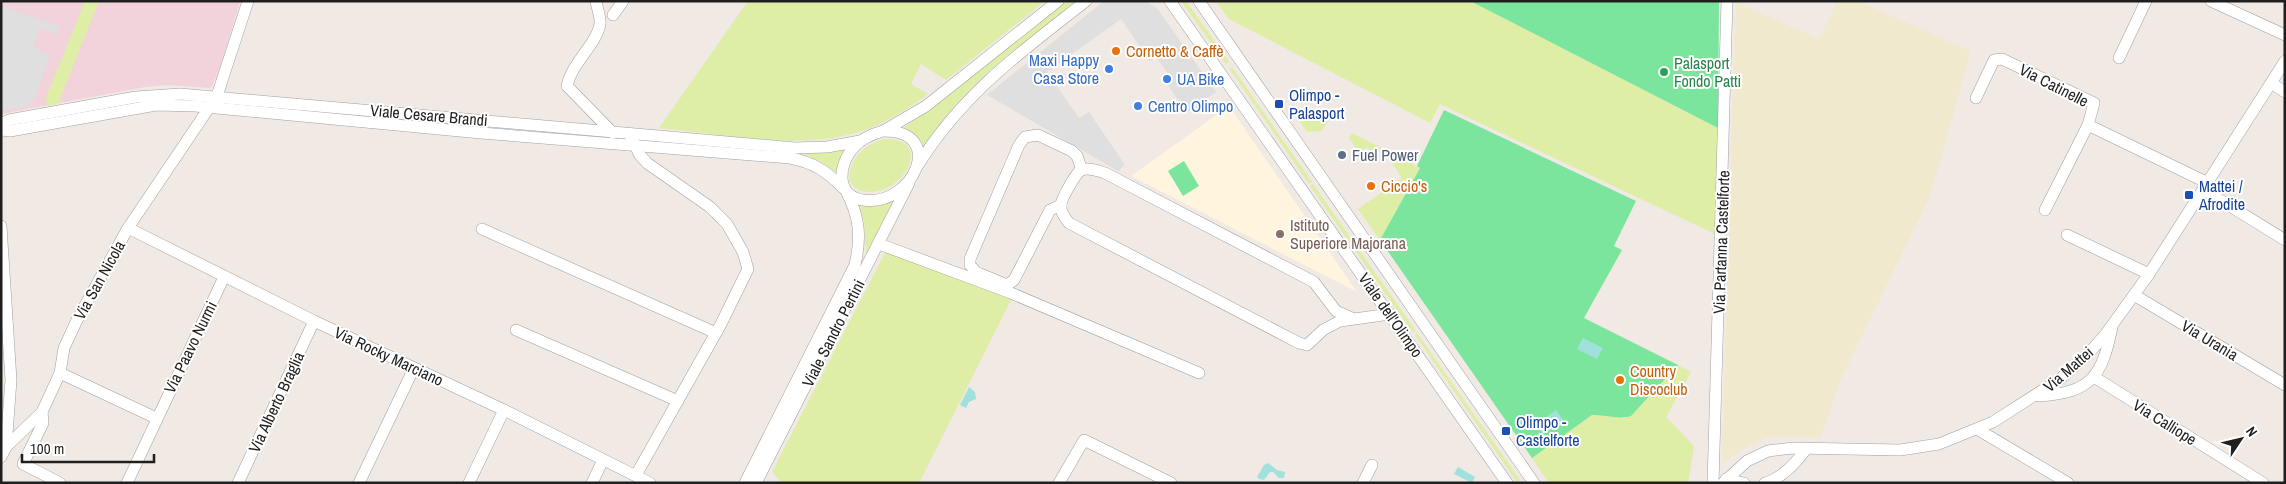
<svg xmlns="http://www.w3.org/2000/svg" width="2286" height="484" viewBox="0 0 2286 484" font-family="'Archivo Narrow',sans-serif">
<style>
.commercial{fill:#f2d2db}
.education{fill:#fff5df}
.farmland{fill:#f1e9ce}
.grass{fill:#dfeea6}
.pitch{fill:#7ce59d}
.parking{fill:#dfdfdf}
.water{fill:#a1e1dd}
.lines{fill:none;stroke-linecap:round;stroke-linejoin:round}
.minor-casing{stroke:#a0a0a0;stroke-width:12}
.minor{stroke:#fff;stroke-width:11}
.food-dot{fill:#e8710a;stroke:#fff;stroke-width:2}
.shop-dot{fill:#3f7fe0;stroke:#fff;stroke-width:2}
.leisure-dot{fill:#2e9e5b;stroke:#fff;stroke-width:2}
.transit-dot{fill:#1a4fb4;stroke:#fff;stroke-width:2}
.service-dot{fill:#5c6f8a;stroke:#fff;stroke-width:2}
.education-dot{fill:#8d6e63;stroke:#fff;stroke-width:2}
.labels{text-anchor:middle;stroke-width:4;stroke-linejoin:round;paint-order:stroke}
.food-label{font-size:16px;fill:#c56008;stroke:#fff;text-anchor:start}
.shop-label{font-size:16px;fill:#366cbe;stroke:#fff;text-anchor:start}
.leisure-label{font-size:16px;fill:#27864d;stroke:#fff;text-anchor:start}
.street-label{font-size:16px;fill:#1f1f1f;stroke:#fff}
.transit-label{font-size:16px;fill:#164399;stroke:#fff;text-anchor:start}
.service-label{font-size:16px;fill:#4e5e75;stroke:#fff;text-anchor:start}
.education-label{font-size:16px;fill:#785e54;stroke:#fff;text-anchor:start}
</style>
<rect width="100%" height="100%" fill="#f0e9e4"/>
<path class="commercial" d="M1 1H240L220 68 211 88 168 85 145 87 1 114Z"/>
<path class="education" d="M1229 106 1357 292 1131 176Z"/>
<path class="farmland" d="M1837 1H1858L1971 51 1930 197 1840 381 1821 437H1768L1747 446 1724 463 1722 457 1736 2 1819 39Z"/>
<g class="grass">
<path d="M85 1H99L58 104 47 106 46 97Z"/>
<path d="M748 1H1045L946 80 921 64 911 84 928 94C909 108 888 122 865 130 803 152 723 134 659 128Z"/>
<path d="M1066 1H1076C1020 46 962 86 923 147L913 134 902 129Z"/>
<path d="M1181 1H1186L1229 62 1226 64Z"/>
<path d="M1216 1H1471L1718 128 1715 234 1440 104 1430 123 1229 19Z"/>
<path d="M1232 67 1312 182 1309 184 1229 68Z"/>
<path d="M1312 113 1328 121 1322 131 1307 132 1300 122Z"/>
<path d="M1352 133 1420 168 1380 240 1358 209 1402 178 1382 148 1373 154 1367 147 1359 153 1349 138Z"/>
<path d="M885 139C937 138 901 200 863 191 856 190 852 186 849 179 850 157 865 144 885 139Z"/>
<path d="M846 148 837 172 817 160 806 155 807 153Z"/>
<path d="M1313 184 1416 331 1413 333 1310 186Z"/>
<path d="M893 198 894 200 866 254 864 221 859 204Z"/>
<path d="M887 249 1012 298 919 483H782L772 472Z"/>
<path d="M1417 333 1520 480 1517 482 1415 335Z"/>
<path d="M1678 365 1691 372 1666 417 1694 446 1688 483H1549L1532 458 1592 415 1602 414 1625 418 1640 407Z"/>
</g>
<g class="pitch">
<path d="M1471 1H1719L1718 128 1476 4Z"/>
<path d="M1444 110 1636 201 1614 246 1622 250 1584 318 1678 365 1631 416C1618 420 1605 414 1592 415L1532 458 1380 240 1420 168 1417 166Z"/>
<path d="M1184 161 1199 186 1183 196 1168 171Z"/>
</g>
<g class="parking">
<path d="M1104 1H1145L1157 8 1216 92 1187 112 1167 84 1172 81 1168 74 1156 57 1150 61 1121 19 1047 72 1079 118 1089 112 1125 165 1118 171 987 95Z"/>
<path d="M1 6 60 26 57 34 40 28 33 47 50 55 34 101 27 106 1 111Z"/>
</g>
<g class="water">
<path d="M1583 338 1603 348 1597 359 1577 349Z"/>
<path d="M969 387 975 392 976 399 969 402 966 408 960 405Z"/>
<path d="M1556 410 1563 420 1543 434 1536 424Z"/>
<path d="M1268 463 1277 470 1285 472 1284 478H1279L1273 472H1270L1264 480 1259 479 1257 477 1264 465Z"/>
<path d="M1458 467 1475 477 1472 483 1454 474Z"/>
</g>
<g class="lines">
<defs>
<g id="minor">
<path d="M596 1C597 8 601 18 600 24 597 44 572 62 567 86L613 133"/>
<path d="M1170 1 1507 483"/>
<path d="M1199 1 1534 483"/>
<path d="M2211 1 2285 35"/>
<path d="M613 15 623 1"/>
<path d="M2119 58 2146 1"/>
<path d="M2271 83 2285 92"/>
<path d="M1976 98 1994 60 2002 59 2094 103 2088 125 2208 183"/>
<path d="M1 124 9 120 136 97 180 94 795 148 827 147 860 141"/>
<path d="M1 130 10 131 156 105 195 106 481 133 790 158C812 162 827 171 843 188"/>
<path d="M885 130 926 106 1058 1"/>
<path d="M883 131C948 130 913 208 863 200 835 196 838 164 854 147 862 138 872 134 883 131Z"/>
<path d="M630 142 635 144 639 154 647 163 710 207 727 224 743 252 748 269 721 324 636 475"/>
<path d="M918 165C963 93 1021 52 1086 1"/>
<path d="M2204 190 2285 240"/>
<path d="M1061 205 1050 210 1014 280 1007 285 976 272 970 265V259L1019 145 1025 137 1038 135 1072 151 1077 156 1082 170"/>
<path d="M2045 210 2088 125"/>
<path d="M1 226 11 380 6 447"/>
<path d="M128 228 314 321 504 410 650 483"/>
<path d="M482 229 716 333"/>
<path d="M2067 235 2149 274"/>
<path d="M879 244 1011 293 1199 373"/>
<path d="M2134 295 2285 385"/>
<path d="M1354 319 1336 311 1314 282 1105 173C1098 171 1089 167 1081 170 1076 173 1061 199 1061 205 1060 212 1065 218 1069 223L1299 343 1307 345 1323 330 1340 321 1390 314"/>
<path d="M516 330 678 401"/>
<path d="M60 373 156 418"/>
<path d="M2094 377 2263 483"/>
<path d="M2038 396C2091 393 2102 377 2112 327"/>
<path d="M42 412 43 423 23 464 60 483"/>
<path d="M1977 429 2068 483"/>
<path d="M1 457 6 447 42 412 60 373 64 348 77 320 128 228 217 96 248 1"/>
<path d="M1726 479 1744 483"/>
<path d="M127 483 224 277"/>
<path d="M238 483 314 321"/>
<path d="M359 483 414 368"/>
<path d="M469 483 504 410"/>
<path d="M592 483 603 460"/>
<path d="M745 483 855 265C861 238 860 218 847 193"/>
<path d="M756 483 909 183"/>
<path d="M1059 483 1084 440 1171 483"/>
<path d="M1363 483 1372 465"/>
<path d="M1713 483 1727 1"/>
<path d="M1723 483 1747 461 1768 451 1793 448 1900 450 1939 444 1993 422 2060 379 2088 354 2105 335 2149 274 2285 61"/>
<path d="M1765 483C1782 478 1796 463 1806 449"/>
</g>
</defs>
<use href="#minor" class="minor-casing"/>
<use href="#minor" class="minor"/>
</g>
<g class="food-dot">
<circle cx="1116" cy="51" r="5"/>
<circle cx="1371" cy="186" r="5"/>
<circle cx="1620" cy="380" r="5"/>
</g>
<g class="shop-dot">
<circle cx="1109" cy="69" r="5"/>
<circle cx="1167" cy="79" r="5"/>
<circle cx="1138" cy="106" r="5"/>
</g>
<circle class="leisure-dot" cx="1664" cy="72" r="5"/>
<g class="transit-dot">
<rect x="1274" y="99" width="10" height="10" rx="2.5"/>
<rect x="2184" y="190" width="10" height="10" rx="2.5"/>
<rect x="1501" y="426" width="10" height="10" rx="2.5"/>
</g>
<circle class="service-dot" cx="1342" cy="155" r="5"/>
<circle class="education-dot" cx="1280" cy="234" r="5"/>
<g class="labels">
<g class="food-label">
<text x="1126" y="57">Cornetto &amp; Caffè</text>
<text x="1381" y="192">Ciccio's</text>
<text x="1630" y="377">Country<tspan x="1630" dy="18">Discoclub</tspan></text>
</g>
<g class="shop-label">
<text x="1099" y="66" text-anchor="end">Maxi Happy<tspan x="1099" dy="18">Casa Store</tspan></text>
<text x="1177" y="85">UA Bike</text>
<text x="1148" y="112">Centro Olimpo</text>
</g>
<g class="leisure-label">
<text x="1674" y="69">Palasport<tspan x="1674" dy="18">Fondo Patti</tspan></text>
</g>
<g class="street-label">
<text transform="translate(2054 85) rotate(27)" y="6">Via Catinelle</text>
<text transform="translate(429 115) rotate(5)" y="6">Viale Cesare Brandi</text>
<text transform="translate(1721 242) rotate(-88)" y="6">Via Partanna Castelforte</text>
<text transform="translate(99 280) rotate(-61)" y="6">Via San Nicola</text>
<text transform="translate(1391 315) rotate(55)" y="6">Viale dell'Olimpo</text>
<text transform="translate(833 333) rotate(-63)" y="6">Viale Sandro Pertini</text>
<text transform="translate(2210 340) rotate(31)" y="6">Via Urania</text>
<text transform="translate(190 347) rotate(-64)" y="6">Via Paavo Nurmi</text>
<text transform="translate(389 356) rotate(25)" y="6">Via Rocky Marciano</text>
<text transform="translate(2068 369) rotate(-41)" y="6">Via Mattei</text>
<text transform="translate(276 402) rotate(-65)" y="6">Via Alberto Braglia</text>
<text transform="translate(2165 422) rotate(32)" y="6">Via Calliope</text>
</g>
<g class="transit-label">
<text x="1289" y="101">Olimpo -<tspan x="1289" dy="18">Palasport</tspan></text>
<text x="2199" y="192">Mattei /<tspan x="2199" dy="18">Afrodite</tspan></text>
<text x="1516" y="428">Olimpo -<tspan x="1516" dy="18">Castelforte</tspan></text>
</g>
<g class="service-label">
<text x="1352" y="161">Fuel Power</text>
</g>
<g class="education-label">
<text x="1290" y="231">Istituto<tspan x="1290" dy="18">Superiore Majorana</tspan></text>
</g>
</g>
<rect width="2286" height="484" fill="none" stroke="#1f1f1f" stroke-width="5"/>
<g transform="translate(2241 439) rotate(55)" stroke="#ffffff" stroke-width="4" paint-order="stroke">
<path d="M0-4L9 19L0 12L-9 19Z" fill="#1f1f1f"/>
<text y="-8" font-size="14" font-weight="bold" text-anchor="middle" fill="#1f1f1f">N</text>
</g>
<path d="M22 454v8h132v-8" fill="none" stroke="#1f1f1f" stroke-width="2.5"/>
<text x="30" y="454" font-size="15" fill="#1f1f1f" stroke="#ffffff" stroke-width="4" paint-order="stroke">100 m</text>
</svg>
